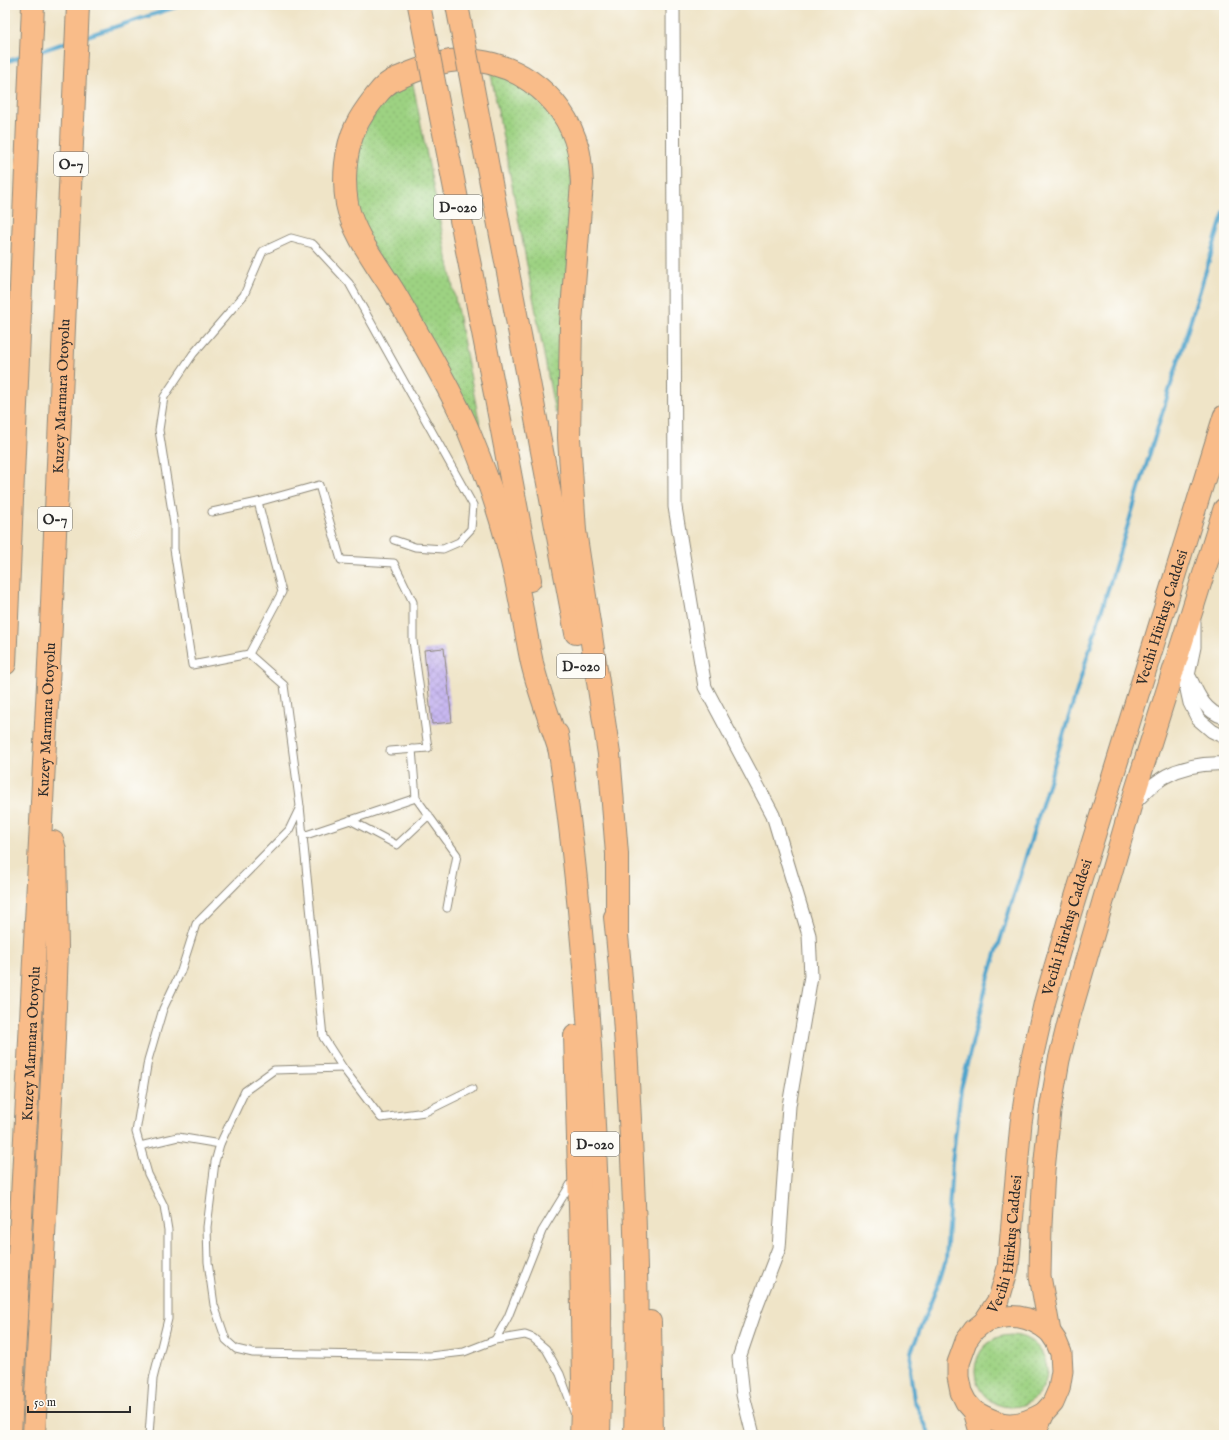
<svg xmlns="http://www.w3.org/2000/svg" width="1229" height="1440" viewBox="0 0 1229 1440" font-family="'IM FELL English',serif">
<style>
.grass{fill:url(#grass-dots);stroke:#647e56}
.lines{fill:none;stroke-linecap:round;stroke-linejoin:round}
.stream{stroke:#50a4cc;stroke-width:4}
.building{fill:url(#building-cross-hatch)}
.service-casing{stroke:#8d8879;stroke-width:9}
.minor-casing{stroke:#8d8879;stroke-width:15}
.primary-casing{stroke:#8d8879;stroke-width:23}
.trunk-casing{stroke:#8d8879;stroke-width:24}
.motorway-casing{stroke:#8d8879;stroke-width:24}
.service{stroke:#fff;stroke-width:7}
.minor{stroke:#fff;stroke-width:13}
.primary{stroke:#f9bc89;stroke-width:21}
.trunk{stroke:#f9bc89;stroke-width:22}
.motorway{stroke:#f9bc89;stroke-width:22}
.trunk-bridge-casing{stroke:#8d8879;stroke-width:24;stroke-linecap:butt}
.trunk-bridge{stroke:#f9bc89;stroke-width:22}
.labels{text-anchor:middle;stroke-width:3;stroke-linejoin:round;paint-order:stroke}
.shield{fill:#fdfcf7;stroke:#6a6a68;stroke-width:1}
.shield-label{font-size:14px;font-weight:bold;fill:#2b2b2b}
.street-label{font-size:15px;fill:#2b2b2b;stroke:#fdfcf7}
</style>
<defs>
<pattern id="grass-dots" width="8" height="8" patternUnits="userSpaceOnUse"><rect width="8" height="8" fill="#9dd282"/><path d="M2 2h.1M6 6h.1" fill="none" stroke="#87b470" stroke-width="1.8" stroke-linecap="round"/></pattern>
<pattern id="building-cross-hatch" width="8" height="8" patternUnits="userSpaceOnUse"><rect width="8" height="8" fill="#c8b8f0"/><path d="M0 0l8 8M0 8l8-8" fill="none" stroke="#ac9ece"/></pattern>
</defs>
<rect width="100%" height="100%" fill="#fdfcf7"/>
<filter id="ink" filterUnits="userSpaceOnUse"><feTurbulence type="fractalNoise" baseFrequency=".025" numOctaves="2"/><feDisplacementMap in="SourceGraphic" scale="8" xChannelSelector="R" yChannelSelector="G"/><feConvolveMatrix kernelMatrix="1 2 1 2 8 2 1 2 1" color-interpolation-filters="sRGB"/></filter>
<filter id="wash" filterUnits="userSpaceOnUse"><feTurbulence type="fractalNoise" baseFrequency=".012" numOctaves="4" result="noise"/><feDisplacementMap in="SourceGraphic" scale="16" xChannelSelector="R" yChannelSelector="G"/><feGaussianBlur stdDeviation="0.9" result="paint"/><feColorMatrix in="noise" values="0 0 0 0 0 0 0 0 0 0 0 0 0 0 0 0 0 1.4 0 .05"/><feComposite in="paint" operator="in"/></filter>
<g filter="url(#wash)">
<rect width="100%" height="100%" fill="#efe4c7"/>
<g class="grass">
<path d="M490 69 530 91 561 126 571 159 572 199 560 412 555 413Z"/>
<path d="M412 79 480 425 474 427 361 225 352 194 354 152 377 108 382 102Z"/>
<circle cx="1011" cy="1371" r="36"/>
</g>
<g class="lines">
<g class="stream">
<path d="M84 37 182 5"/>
<path d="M38 52 70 41"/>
<path d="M5 62 24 56"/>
<path d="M930 1435 914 1400 910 1370 911 1352 940 1279 946 1259 952 1163 961 1089 987 983 1224 212"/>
</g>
</g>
<g id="blocks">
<path class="building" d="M444 648 452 722 432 724 424 650Z"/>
</g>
</g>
<g filter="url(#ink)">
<use href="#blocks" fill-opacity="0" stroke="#8d8879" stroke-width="1"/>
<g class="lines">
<defs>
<g id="service">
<path d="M212 512 258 502 319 485 341 560 394 563 413 602V641L428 748 390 751"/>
<path d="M394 540 415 547 443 549 459 542 471 529 473 505 349 283 313 244 291 238 263 251 244 295 193 354 164 397 159 430 174 524V549L192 665 249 654 284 685 300 806 323 1037 343 1068 381 1118 425 1112 472 1089"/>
<path d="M249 654 282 592 258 502"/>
<path d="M412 749 416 798 457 855 447 908"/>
<path d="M350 820 397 845 429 815"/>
<path d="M303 836 416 798"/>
<path d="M343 1068 274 1070 245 1091 220 1144 215 1162 207 1227 208 1262 214 1305 226 1340 236 1349 253 1353 430 1356 464 1352 495 1340"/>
<path d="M140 1146 178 1137 220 1144"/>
<path d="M573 1180 542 1231 508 1317 495 1340 525 1335 533 1338 546 1349 560 1374 574 1412"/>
<path d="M149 1435 153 1379 168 1319V1230L164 1206 148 1174 136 1132 148 1060 163 1009 181 971 196 924 289 830 300 807"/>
</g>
<g id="minor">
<path d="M673 5 675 507 705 687 773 815 809 935 811 976 789 1106 779 1248 756 1308 739 1358 743 1395 753 1435"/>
<path d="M1194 622V647L1186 685 1190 703 1198 719 1212 731 1224 737"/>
<path d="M1190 678C1198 695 1205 712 1224 717"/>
<path d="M1134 803C1144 794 1154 782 1166 776 1183 767 1204 763 1224 764"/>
</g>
<g id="primary">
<path d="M984 1322C1010 1313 1028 1314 1050 1332"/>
<path d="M974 1411C1002 1427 1015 1429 1044 1413"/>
<path id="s1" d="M981 1435 974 1411 966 1402 961 1392 958 1377V1363L966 1341 974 1330 984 1322 999 1299 1008 1268 1021 1123 1030 1067 1045 1001 1069 918 1224 416"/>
<path d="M1034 1435 1044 1413 1053 1403 1059 1389 1062 1371 1061 1353 1056 1341 1050 1332 1040 1276 1041 1225 1044 1170 1050 1111 1059 1060 1070 1015 1131 805 1224 509"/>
</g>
<g id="trunk">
<path d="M533 403 576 633"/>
<path d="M498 409 530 580"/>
<path d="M557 734C574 838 583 942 590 1047 597 1176 603 1306 599 1435"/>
<path d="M559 748C550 720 539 692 532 663 526 635 522 607 516 580 506 531 490 483 471 437 459 406 442 377 426 348 415 330 405 310 394 292 378 266 353 234 347 204 343 180 345 149 356 126 361 115 368 106 375 97 381 89 389 81 398 78 414 71 433 64 450 61 508 54 564 93 578 149 581 160 581 172 582 183L571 323 569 438 575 531 609 754 617 854V932"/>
<path d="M615 917C624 997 628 1078 632 1159 637 1251 638 1343 635 1435"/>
<path d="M575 1036 581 1242 583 1385 581 1435"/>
<path d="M650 1322 652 1435"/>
</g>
<g id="motorway">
<path d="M5 664 33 5"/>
<path id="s2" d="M10 1435C37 958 58 482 78 5"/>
<path d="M34 1435 54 1038 57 947 55 851 53 842"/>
</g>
</defs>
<use href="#service" class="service-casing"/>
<use href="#minor" class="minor-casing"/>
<use href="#primary" class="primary-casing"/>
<use href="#trunk" class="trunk-casing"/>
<use href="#motorway" class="motorway-casing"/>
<use href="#service" class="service"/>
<use href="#minor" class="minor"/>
<use href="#primary" class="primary"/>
<use href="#trunk" class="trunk"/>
<use href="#motorway" class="motorway"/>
<defs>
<g id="trunk-bridge">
<path d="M419 5 498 409"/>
<path d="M457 5 533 403"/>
</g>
</defs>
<use href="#trunk-bridge" class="trunk-bridge-casing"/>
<use href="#trunk-bridge" class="trunk-bridge"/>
</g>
</g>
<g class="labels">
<g class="shield">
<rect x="54" y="152" width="34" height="24" rx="3"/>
<rect x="434" y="195" width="48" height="24" rx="3"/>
<rect x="38" y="507" width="34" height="24" rx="3"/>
<rect x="557" y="654" width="48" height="24" rx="3"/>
<rect x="571" y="1132" width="48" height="24" rx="3"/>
</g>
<g class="shield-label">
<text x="71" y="169">O-7</text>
<text x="458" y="212">D-020</text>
<text x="55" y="524">O-7</text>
<text x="581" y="671">D-020</text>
<text x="595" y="1149">D-020</text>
</g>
<g class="street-label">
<text dy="5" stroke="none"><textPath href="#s2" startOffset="1040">Kuzey Marmara Otoyolu</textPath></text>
<text dy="5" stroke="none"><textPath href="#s1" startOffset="858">Vecihi Hürkuş Caddesi</textPath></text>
<text dy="5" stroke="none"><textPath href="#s2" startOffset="716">Kuzey Marmara Otoyolu</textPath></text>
<text dy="5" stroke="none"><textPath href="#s1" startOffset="534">Vecihi Hürkuş Caddesi</textPath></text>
<text dy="5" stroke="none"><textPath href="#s2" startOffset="392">Kuzey Marmara Otoyolu</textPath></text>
<text dy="5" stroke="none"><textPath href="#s1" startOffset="210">Vecihi Hürkuş Caddesi</textPath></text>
</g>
</g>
<rect width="1229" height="1440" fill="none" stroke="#fdfcf7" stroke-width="20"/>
<path d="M28 1406v6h102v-6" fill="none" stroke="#2b2b2b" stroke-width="2"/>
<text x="34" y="1406" font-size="12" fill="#2b2b2b" stroke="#fdfcf7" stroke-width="3" paint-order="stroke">50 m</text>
</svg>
